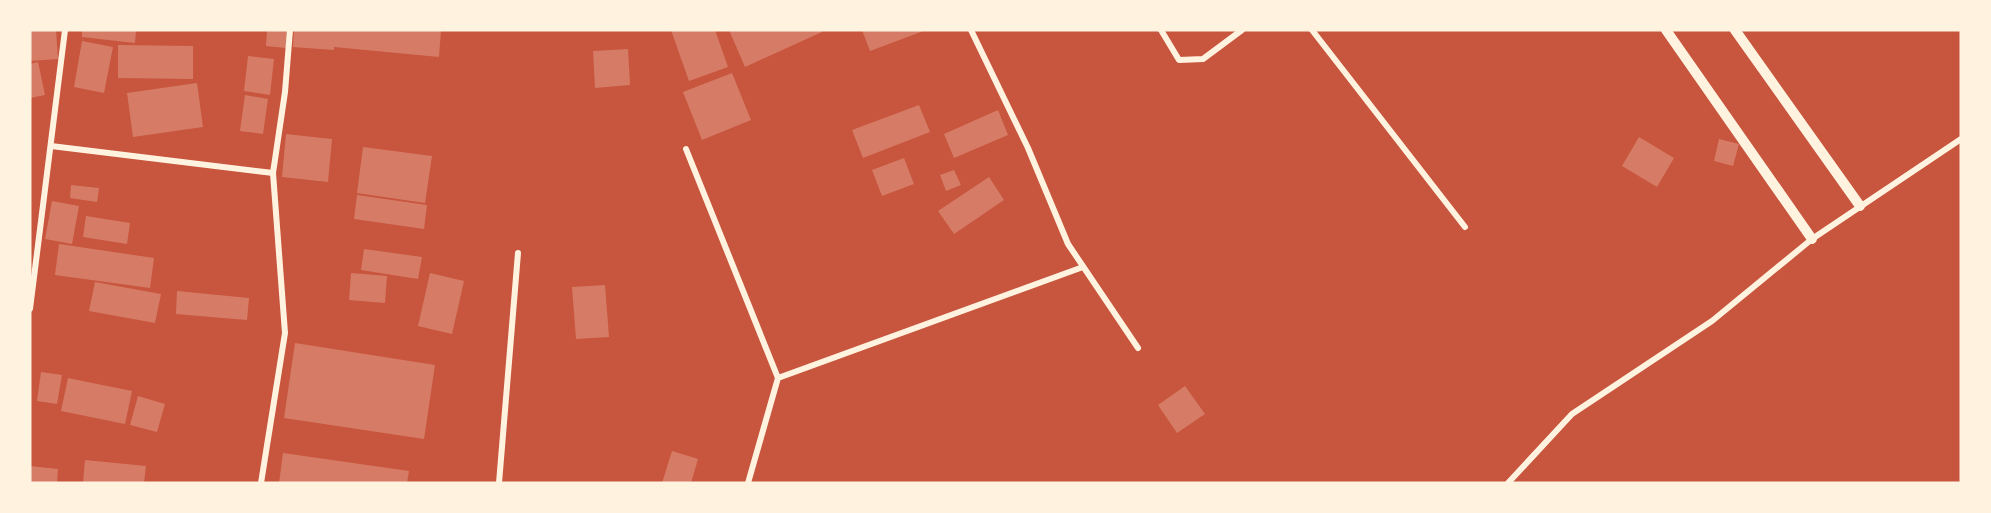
<svg xmlns="http://www.w3.org/2000/svg" width="1991" height="513" viewBox="0 0 1991 513" font-family="Barlow,sans-serif">
<style>
.building{fill:#d67c66}
.lines{fill:none;stroke-linecap:round;stroke-linejoin:round}
.minor{stroke:#fff3e0;stroke-width:6}
.tertiary{stroke:#fff3e0;stroke-width:10}
</style>
<rect width="100%" height="100%" fill="#c8553d"/>
<g class="building">
<path d="M30 30H56L58 59 30 61Z"/>
<path d="M82 30H136L135 43 82 37Z"/>
<path d="M267 30H288L286 48 266 46Z"/>
<path d="M294 30H441L439 57 334 47V50L293 47Z"/>
<path d="M671 30H715L728 67 689 81Z"/>
<path d="M729 30H821L822 32 745 67Z"/>
<path d="M862 30H926L870 51Z"/>
<path d="M82 41 113 47 104 93 74 87Z"/>
<path d="M118 45 193 46V79L118 78Z"/>
<path d="M628 49 630 85 595 88 593 51Z"/>
<path d="M248 56 274 59 270 95 244 91Z"/>
<path d="M38 62 45 95 30 98V64Z"/>
<path d="M732 73 751 120 702 140 683 92Z"/>
<path d="M197 83 203 127 133 137 127 93Z"/>
<path d="M245 95 268 99 263 134 240 131Z"/>
<path d="M919 105 930 132 863 158 852 130Z"/>
<path d="M998 110 1008 135 954 158 944 134Z"/>
<path d="M286 134 332 139 328 182 282 177Z"/>
<path d="M1639 137 1674 158 1657 187 1622 166Z"/>
<path d="M1719 139 1739 144 1733 166 1714 161Z"/>
<path d="M363 147 432 156 425 203 357 193Z"/>
<path d="M904 158 914 184 882 196 872 170Z"/>
<path d="M954 170 961 185 946 191 940 175Z"/>
<path d="M989 177 1004 200 954 234 938 211Z"/>
<path d="M71 185 99 188 97 202 70 198Z"/>
<path d="M357 195 427 205 424 229 354 219Z"/>
<path d="M52 201 79 206 72 244 45 239Z"/>
<path d="M86 216 130 223 127 244 83 237Z"/>
<path d="M59 244 154 258 150 288 55 275Z"/>
<path d="M364 249 422 257 418 279 361 270Z"/>
<path d="M351 273 387 276 385 303 349 300Z"/>
<path d="M430 273 464 281 452 334 418 326Z"/>
<path d="M95 282 161 294 155 323 89 311Z"/>
<path d="M605 285 609 337 576 339 572 287Z"/>
<path d="M177 291 249 298 247 320 176 314Z"/>
<path d="M295 343 435 365 424 439 284 418Z"/>
<path d="M41 372 62 375 57 404 37 401Z"/>
<path d="M68 378 132 391 125 424 61 411Z"/>
<path d="M1185 386 1205 414 1177 433 1158 405Z"/>
<path d="M138 396 165 404 157 432 130 425Z"/>
<path d="M672 451 698 459 691 483H662Z"/>
<path d="M283 453 409 471 407 483H279Z"/>
<path d="M85 460 146 466 144 483H83Z"/>
<path d="M30 466 58 469 57 483H30Z"/>
</g>
<g class="lines">
<g class="minor">
<path d="M971 30 1028 148 1068 244 1138 348"/>
<path d="M1161 30 1179 60 1203 59 1242 30"/>
<path d="M1312 30 1465 227"/>
<path d="M51 146 273 173"/>
<path d="M686 149 778 378"/>
<path d="M30 309 65 30"/>
<path d="M261 483 285 333 273 173 285 92 290 30"/>
<path d="M499 483 518 253"/>
<path d="M748 483 778 378 1083 267"/>
<path d="M1508 483 1572 414 1712 321 1812 239 1961 139"/>
</g>
<g class="tertiary">
<path d="M1666 30 1812 239"/>
<path d="M1735 30 1860 206"/>
</g>
</g>
<rect width="1991" height="513" fill="none" stroke="#fff3e0" stroke-width="63"/>
</svg>
